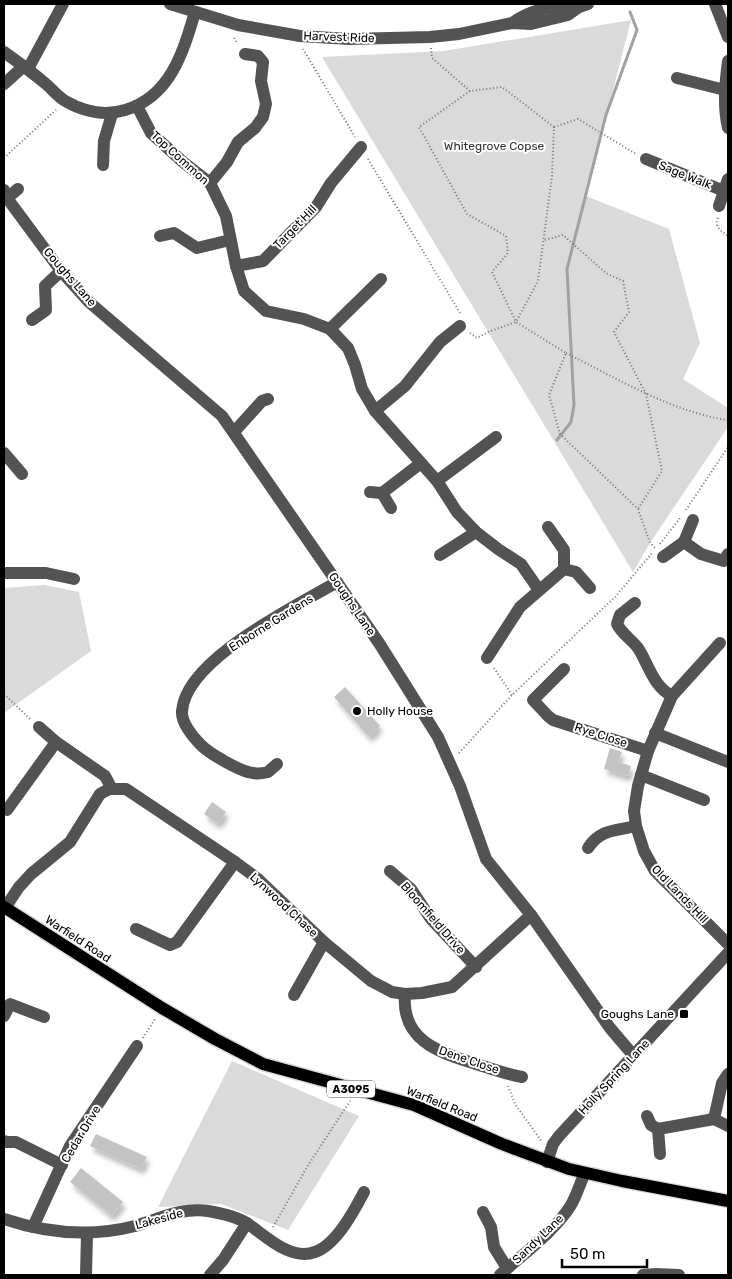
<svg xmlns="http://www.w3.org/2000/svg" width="732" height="1279" viewBox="0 0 732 1279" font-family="Rubik,sans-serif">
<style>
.green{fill:#dadada}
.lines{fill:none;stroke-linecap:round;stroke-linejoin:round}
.stream{stroke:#a1a1a1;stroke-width:3}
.building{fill:#c3c3c3;filter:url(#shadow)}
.major-casing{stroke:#dbdbdb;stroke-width:15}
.path{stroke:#757575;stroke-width:2;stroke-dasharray:1 2.5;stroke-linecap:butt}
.minor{stroke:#535353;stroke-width:12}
.major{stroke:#000;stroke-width:12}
.poi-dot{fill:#000;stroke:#fff;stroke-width:2}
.labels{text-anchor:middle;stroke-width:4;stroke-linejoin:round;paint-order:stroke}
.shield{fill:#fff;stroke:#4c4c4c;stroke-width:1}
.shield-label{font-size:11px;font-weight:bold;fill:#000}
.street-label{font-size:12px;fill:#000;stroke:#fff}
.park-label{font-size:12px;fill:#313131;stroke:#fff}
.poi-label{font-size:12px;fill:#000;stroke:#fff;text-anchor:start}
</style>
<defs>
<filter id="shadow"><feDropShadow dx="3" dy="5.5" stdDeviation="2.5" flood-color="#0004"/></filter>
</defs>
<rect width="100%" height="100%" fill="#fff"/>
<g class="green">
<path d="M631 20 586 196 669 229 700 343 683 379 728 408V427L650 543 633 572 322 57 444 51Z"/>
<path d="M44 585 79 592 91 651 4 713V588Z"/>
<path d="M232 1061 359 1116 288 1230 221 1204 158 1207Z"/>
</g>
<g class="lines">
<path class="stream" d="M557 440 571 422 574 405 567 269 606 115 637 30 630 12"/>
</g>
<g class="building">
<path d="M345 687 380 726 369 737 334 697Z"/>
<path d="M610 748 622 752 618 762 631 766 628 776 604 769Z"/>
<path d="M212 802 226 812 218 824 204 814Z"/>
<path d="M96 1134 147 1157 141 1169 90 1146Z"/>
<path d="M81 1168 123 1202 112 1216 70 1182Z"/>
</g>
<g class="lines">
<defs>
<path id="major" d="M4 907 162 1008 215 1039 263 1064 414 1105 502 1144 569 1169 622 1181 728 1201"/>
</defs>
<use href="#major" class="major-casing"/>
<g class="path">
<path d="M234 38 238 44"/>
<path d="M431 48 432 58 470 91"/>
<path d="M303 49 355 137"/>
<path d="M554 127 502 87 470 91 419 127 467 214 506 236 508 253 492 272 516 322 566 353 549 395 560 434 638 509 650 543 655 548"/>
<path d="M554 127 578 119 636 154"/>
<path d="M4 158 56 110"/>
<path d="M368 159 460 313"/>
<path d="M718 218C714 227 721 231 728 236"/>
<path d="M545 240 563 235 606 273 623 281 629 312 614 332 646 394 662 471 638 509"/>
<path d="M470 333 477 338 488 332 516 322 538 281 552 176 554 127"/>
<path d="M566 353C614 377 674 413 728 420"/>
<path d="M686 510 728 447"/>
<path d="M660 544 680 518"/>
<path d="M494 668 512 695"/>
<path d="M4 694 31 720"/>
<path d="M459 753 512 695 616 596 652 553"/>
<path d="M143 1038 155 1019"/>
<path d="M508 1086 515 1104 542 1142"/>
<path d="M273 1227 307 1167 350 1101"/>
</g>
<g class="minor">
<path d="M170 4 238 25 300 36 349 39 430 37 459 34 512 23 531 24 568 15 579 7 588 4"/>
<path d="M715 4 728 37"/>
<path d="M512 23C530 10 558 3 579 7"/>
<path d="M4 52C18 62 33 73 46 84 53 90 59 98 67 102 85 112 106 116 125 110 170 97 183 53 195 12"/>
<path d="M728 61C725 84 723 106 728 128"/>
<path d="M28 69 63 4"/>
<path d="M677 78 725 90"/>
<path d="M4 84 24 66"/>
<path d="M137 106 151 133 183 162 210 183 226 216 236 266 244 291 266 311 304 319 330 329 348 348 355 365 362 389 375 411 437 481 457 512 476 532 498 549 521 564 539 590"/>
<path d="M646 159 724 191"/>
<path d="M103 165 104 141 112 114"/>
<path d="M210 183 227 162 238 142 255 128 263 117 266 104 261 81 263 62 258 56 245 54"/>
<path d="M4 190 7 198 61 271 89 302 222 416 379 643 438 737 460 786 486 859 531 915 610 1028 633 1055"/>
<path d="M7 198 18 189"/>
<path d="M719 206 728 179"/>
<path d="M160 236 174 233 197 248 230 240"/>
<path d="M236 266 263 261 316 207 331 183 361 147"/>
<path d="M32 320 46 310 45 286 61 271"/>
<path d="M330 329 381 279"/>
<path d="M375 411 405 386 440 342 460 326"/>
<path d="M234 432 262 401 268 399"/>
<path d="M4 453 22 474"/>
<path d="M437 481 496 437"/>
<path d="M370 492 382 493 421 463"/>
<path d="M382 493 391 508"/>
<path d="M684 542 693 520"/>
<path d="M440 555 476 532"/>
<path d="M663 557 684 542 701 554 724 561 728 554"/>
<path d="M564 569 576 572 590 588"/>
<path d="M4 573H46L74 579"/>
<path d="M635 603 620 615 617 624C622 634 631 639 638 648 649 665 653 686 672 696"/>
<path d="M720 643 672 696 648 751 638 786 634 811 636 826 644 851 655 871 728 944"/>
<path d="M487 658 520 607 564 569V550L548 527"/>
<path d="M564 669 533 700 548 716 553 720 648 751"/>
<path d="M39 727 56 742 105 776 112 789"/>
<path d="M655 733 728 762"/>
<path d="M277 764 268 772C264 773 258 774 253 773 241 772 208 753 200 744 192 736 181 722 182 711 186 659 295 607 337 582"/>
<path d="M641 775 704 800"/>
<path d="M7 810 56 742"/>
<path d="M588 848C600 829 616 831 636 826"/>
<path d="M390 871 411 889 431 919 476 967"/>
<path d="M5 908 19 887 31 874 70 842 100 794 109 789H126L235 862 258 879 324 942 371 981 392 992 405 994 422 993 452 987 531 915"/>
<path d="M136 929 170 945 177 942 235 862"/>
<path d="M405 994C401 1039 437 1052 473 1063 489 1068 505 1074 522 1077"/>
<path d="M294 995 324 942"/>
<path d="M4 1016 10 1004 44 1017"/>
<path d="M647 1116 651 1125 658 1129"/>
<path d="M714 1119 722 1083 728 1074"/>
<path d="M658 1129 714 1119 728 1126"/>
<path d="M658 1129 660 1154"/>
<path d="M4 1141 7 1142H16L62 1165"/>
<path d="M547 1162 553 1144 559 1136 728 953"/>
<path d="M483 1212 491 1227 494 1247 507 1268"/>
<path d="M4 1219C46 1233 92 1237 135 1226 159 1219 182 1207 208 1211 220 1213 238 1217 248 1224 266 1236 290 1261 315 1252 336 1245 354 1211 364 1192"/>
<path d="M33 1227 70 1146 137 1046"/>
<path d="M86 1275 87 1234"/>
<path d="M210 1275 223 1260 247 1223"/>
<path d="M500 1275C522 1255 556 1230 571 1205 577 1195 580 1183 585 1173"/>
<path d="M643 1275 656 1274 679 1275"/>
</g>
<use href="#major" class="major"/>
</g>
<g class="poi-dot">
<circle cx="357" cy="711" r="5"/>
<rect x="679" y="1009" width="10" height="10" rx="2.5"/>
</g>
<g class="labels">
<rect class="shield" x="327" y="1080.5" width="48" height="17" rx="4"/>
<g class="shield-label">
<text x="351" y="1093">A3095</text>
</g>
<g class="street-label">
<text transform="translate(339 37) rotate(2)" y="4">Harvest Ride</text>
<text transform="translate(180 158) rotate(42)" y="4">Top Common</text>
<text transform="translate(685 175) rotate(22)" y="4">Sage Walk</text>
<text transform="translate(295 227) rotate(-46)" y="4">Target Hill</text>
<text transform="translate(70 277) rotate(49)" y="4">Goughs Lane</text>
<text transform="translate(352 604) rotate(56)" y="4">Goughs Lane</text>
<text transform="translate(271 623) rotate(-32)" y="4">Enborne Gardens</text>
<text transform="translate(601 735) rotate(18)" y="4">Rye Close</text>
<text transform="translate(680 894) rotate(46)" y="4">Old Lands Hill</text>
<text transform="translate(284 905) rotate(43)" y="4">Lynwood Chase</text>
<text transform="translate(433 918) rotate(49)" y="4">Bloomfield Drive</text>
<text transform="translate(78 939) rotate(33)" y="4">Warfield Road</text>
<text transform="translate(469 1060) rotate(19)" y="4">Dene Close</text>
<text transform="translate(614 1077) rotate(-47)" y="4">Holly Spring Lane</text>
<text transform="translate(442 1104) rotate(22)" y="4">Warfield Road</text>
<text transform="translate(81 1134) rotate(-59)" y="4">Cedar Drive</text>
<text transform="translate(159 1219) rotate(-15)" y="4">Lakeside</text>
<text transform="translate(538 1239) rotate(-44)" y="4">Sandy Lane</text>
</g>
<g class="park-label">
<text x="494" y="150">Whitegrove Copse</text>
</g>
<g class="poi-label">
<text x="367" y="715">Holly House</text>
<text x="674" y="1018" text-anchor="end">Goughs Lane</text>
</g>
</g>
<rect width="732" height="1279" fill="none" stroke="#000000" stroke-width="10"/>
<path d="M562 1259v8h85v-8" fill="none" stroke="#000000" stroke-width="2.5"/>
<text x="570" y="1259" font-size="15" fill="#000000" stroke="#ffffff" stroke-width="4" paint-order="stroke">50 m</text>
</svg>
